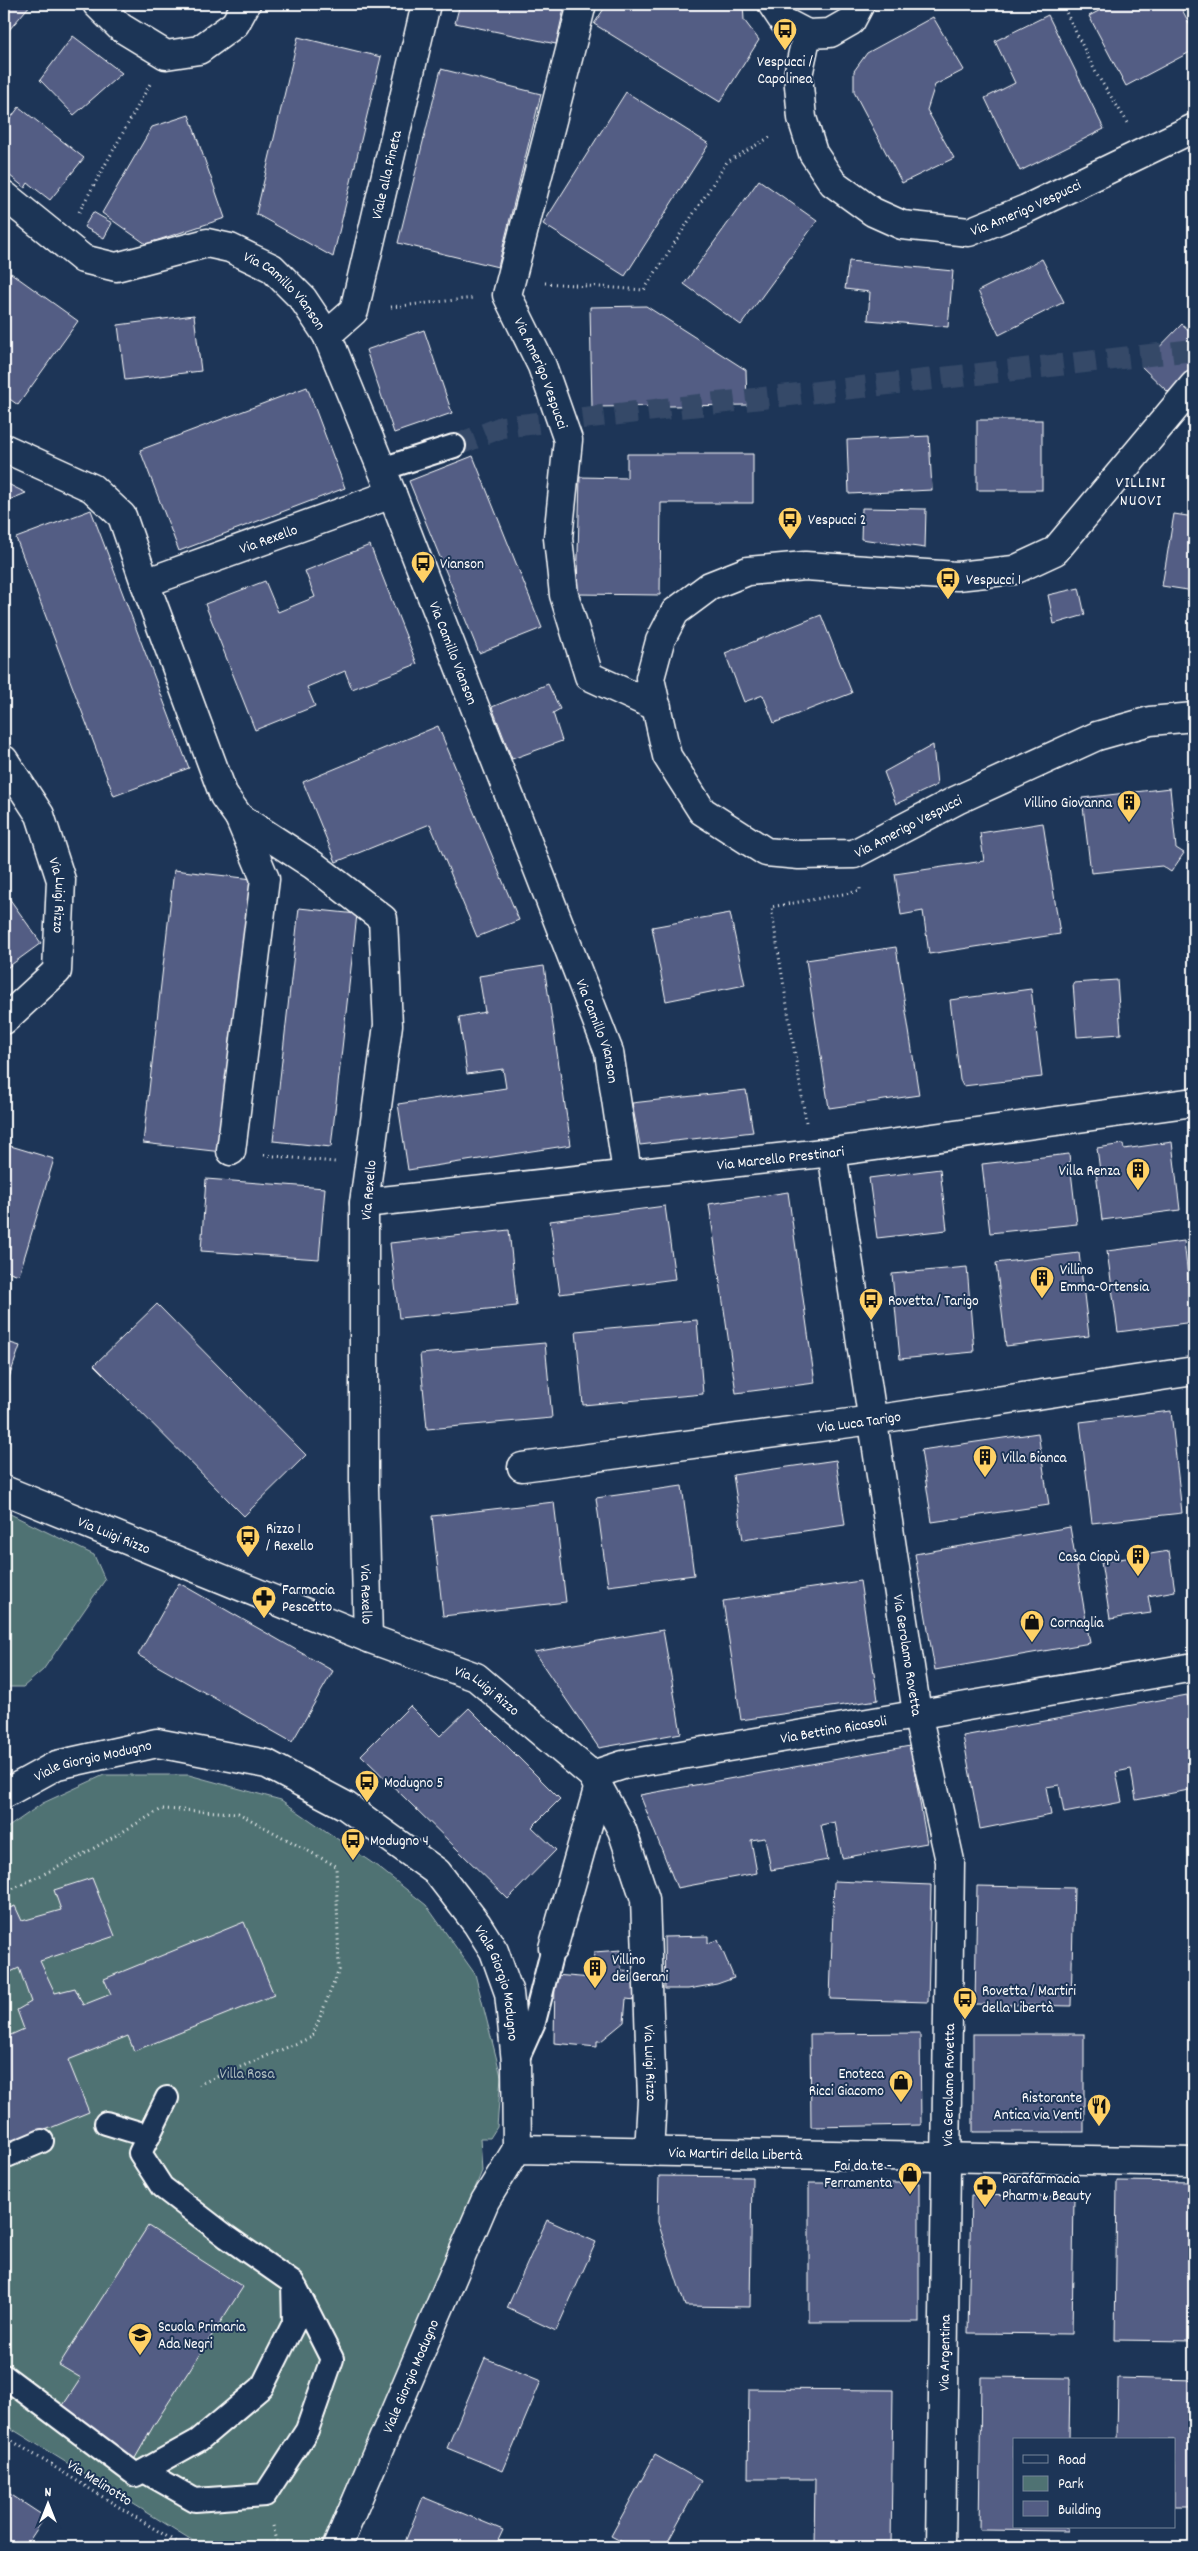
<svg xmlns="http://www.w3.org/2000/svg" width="1198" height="2551" viewBox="0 0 1198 2551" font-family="Dekko,sans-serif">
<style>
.green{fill:#4f7273;stroke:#a7b8b9}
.building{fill:#535d84;stroke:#fff}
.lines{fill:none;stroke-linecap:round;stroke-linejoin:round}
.pedestrian-tunnel{stroke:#344968;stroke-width:22;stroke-dasharray:22 11;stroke-linecap:butt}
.pedestrian-casing{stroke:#fff;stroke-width:26}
.minor-casing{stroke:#fff;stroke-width:31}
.tertiary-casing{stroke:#fff;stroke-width:31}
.path{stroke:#fff;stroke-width:3;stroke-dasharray:1 4;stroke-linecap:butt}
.pedestrian{stroke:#1d3557;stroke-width:22}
.minor{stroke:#1d3557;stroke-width:28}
.tertiary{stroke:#1d3557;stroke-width:28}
.labels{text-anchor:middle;stroke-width:4;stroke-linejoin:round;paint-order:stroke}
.poi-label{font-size:15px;fill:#fff;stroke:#1d3557;text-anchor:start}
.street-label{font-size:15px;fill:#fff;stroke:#1d3557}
.park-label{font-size:15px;fill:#b0c0c0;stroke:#1d3557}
.neighbourhood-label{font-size:16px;letter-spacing:1px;fill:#fff;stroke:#1d3557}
</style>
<rect width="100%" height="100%" fill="#1d3557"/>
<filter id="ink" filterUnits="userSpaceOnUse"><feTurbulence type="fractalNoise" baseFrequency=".02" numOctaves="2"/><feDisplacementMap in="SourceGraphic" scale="10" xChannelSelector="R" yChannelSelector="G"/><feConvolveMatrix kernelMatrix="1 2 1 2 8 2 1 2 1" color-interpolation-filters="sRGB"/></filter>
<g filter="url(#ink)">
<g class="green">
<path d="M4 1511 94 1555 105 1580 43 1670 23 1687H4Z"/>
<path d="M104 1775H189L281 1800 378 1867 426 1905 475 1974 501 2076 497 2127 490 2138H480L482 2171 452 2246 320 2547H203L4 2424V1830L43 1803Z"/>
</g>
<g class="building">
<path d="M4 4H31L4 36Z"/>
<path d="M460 4H565L556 44 455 23Z"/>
<path d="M607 4H743L744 20 759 40 720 102 594 24Z"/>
<path d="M1112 4H1179L1194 32V50L1126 86 1089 16Z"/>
<path d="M1048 15 1104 129 1020 171 985 98 1015 83 995 41Z"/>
<path d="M933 17 964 70 935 85 927 110 954 158 902 183 854 92V71L867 53Z"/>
<path d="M73 36 122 73 74 115 40 80Z"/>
<path d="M298 37 381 57 333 257 256 214Z"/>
<path d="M441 69 541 94 498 267 398 243Z"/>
<path d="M626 92 709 144 625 276 543 224Z"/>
<path d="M19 107 84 158 50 200 28 183 25 188 4 171V127Z"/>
<path d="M189 115 225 218 146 244 102 213 152 127Z"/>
<path d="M759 180 817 221 741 325 684 284Z"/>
<path d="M93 212 112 223 104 238 84 227Z"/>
<path d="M1042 259 1064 302 999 335 978 291Z"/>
<path d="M849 261 953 271 948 327 868 320 870 292 845 289Z"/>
<path d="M11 273 78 321 18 405 4 395V283Z"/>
<path d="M646 306 746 370 747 405 592 407 590 307Z"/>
<path d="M194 315 201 371 125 380 118 325Z"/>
<path d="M1182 324 1194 335V366L1168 392 1141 366Z"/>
<path d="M424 330 452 413 394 433 366 350Z"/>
<path d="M307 387 345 488 179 551 140 450Z"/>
<rect x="977" y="420" width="65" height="70"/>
<path d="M929 436 932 490 849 494 847 440Z"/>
<path d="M627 454H753V503H661L660 595 577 594 580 477 627 478Z"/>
<path d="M473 456 542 628 479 653 409 481Z"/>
<path d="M4 482 26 493 4 502Z"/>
<path d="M862 508 926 509 925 548 861 539Z"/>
<path d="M91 510 189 768 114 796 16 538Z"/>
<path d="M1174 514 1194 517V591L1162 586Z"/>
<path d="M370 545 417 664 352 689 345 671 307 687 315 706 255 730 205 604 265 581 278 612 315 597 305 571Z"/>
<path d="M1079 588 1085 615 1054 624 1048 595Z"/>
<path d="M821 615 852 693 774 723 763 695 744 702 725 653Z"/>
<path d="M548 684 560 709 553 713 562 741 512 759 492 707Z"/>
<path d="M438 726 519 920 477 937 430 824 336 862 303 782Z"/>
<path d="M933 745 937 785 896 804 884 772Z"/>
<path d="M1170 788 1176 848 1184 853 1171 872 1162 866 1091 873 1082 798Z"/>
<path d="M1043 823 1060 934 929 954 923 911 901 915 895 874 984 861 980 833Z"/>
<path d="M174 870 253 879 222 1152 143 1143Z"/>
<path d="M4 891 41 943 4 970Z"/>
<path d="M299 908 357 914 331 1147 273 1141Z"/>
<path d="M730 913 745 985 666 1001 652 927Z"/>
<path d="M896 947 919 1095 829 1108 806 960Z"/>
<path d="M544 966 571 1145 408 1170 398 1104 506 1088 503 1069 467 1074 459 1017 485 1012 479 976Z"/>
<path d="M1117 980 1121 1034 1077 1037 1073 983Z"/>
<path d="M1031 989 1042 1077 963 1086 960 1080 950 1000Z"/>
<path d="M746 1090 753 1132 640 1145 632 1103Z"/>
<path d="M1172 1142 1180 1210 1102 1220 1096 1172 1100 1171 1097 1148 1123 1144 1124 1149Z"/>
<path d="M4 1144 54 1159 19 1275 4 1270Z"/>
<path d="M1069 1154 1077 1224 990 1233 982 1164Z"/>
<path d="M940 1169 947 1230 877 1238 869 1178Z"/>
<path d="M206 1179 325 1188 319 1259 201 1251Z"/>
<path d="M788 1192 815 1383 736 1393 709 1204Z"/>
<path d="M665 1206 675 1279 560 1294 550 1221Z"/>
<path d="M509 1230 517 1306 399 1318 390 1243Z"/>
<path d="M1184 1241 1193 1322 1118 1332 1107 1251Z"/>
<path d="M1079 1253 1089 1336 1006 1346 996 1263Z"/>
<path d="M967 1267 974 1352 900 1359 892 1274Z"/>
<path d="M157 1304 306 1455 244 1516 94 1365Z"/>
<path d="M697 1320 703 1394 583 1405 576 1331Z"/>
<path d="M4 1341 20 1346 4 1392Z"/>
<path d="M545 1343 552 1418 427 1429 420 1354Z"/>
<path d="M1171 1411 1182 1513 1092 1523 1080 1422Z"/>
<path d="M1038 1433 1049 1505 932 1522 921 1450Z"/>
<path d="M836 1460 845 1525 743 1540 733 1475Z"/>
<path d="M682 1486 694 1575 608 1586 596 1498Z"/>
<path d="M554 1502 566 1602 443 1616 432 1516Z"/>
<path d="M1070 1527 1090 1643 935 1670 915 1554Z"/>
<path d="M1169 1551 1175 1591 1148 1596 1151 1613 1110 1619 1101 1562Z"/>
<path d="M860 1581 878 1700 741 1720 723 1601Z"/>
<path d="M179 1583 333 1671 292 1742 138 1655Z"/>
<path d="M663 1630 681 1733 599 1748 534 1652Z"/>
<path d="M1187 1695 1194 1732V1789L1136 1800 1131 1769 1116 1772 1122 1802 1064 1813 1059 1785 1046 1787 1051 1815 980 1829 963 1736Z"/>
<path d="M410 1706 440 1736 469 1708 560 1799 532 1827 556 1850 508 1899 361 1755Z"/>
<path d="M910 1746 927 1843 842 1858 835 1822 821 1825 828 1860 771 1870 765 1838 751 1840 757 1873 677 1888 640 1795Z"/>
<path d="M92 1878 115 1936 40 1961 55 1993 75 1988 83 2005 111 1994 104 1979 244 1922 274 1995 134 2051 128 2036 68 2060 89 2112 4 2147V2038L24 2029 17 2010 31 2002 19 1968 4 1975V1910L15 1906 22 1921 61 1910 54 1890Z"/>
<path d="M834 1881 931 1885 928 2002 830 1999Z"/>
<path d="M977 1886 1074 1888 1071 2006 975 2004Z"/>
<path d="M708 1936V1943L718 1940 734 1978 717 1984 688 1989H665L664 1937Z"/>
<path d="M621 1950V1970L636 1971 635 2000 626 1999 624 2022 601 2041H597V2047L554 2043 555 1975 592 1978 594 1952Z"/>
<path d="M920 2033 921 2125 811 2127 810 2034Z"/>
<rect x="973" y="2034" width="111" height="98"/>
<path d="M659 2176 752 2177 750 2307 685 2306 658 2222Z"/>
<path d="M1117 2181 1194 2182V2341L1115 2340Z"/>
<rect x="809" y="2183" width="110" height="139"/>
<path d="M971 2195 1074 2197 1072 2334 968 2333Z"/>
<path d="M547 2220 596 2242 556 2331 507 2308Z"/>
<path d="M148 2226 243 2287 154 2425 131 2465 60 2410 81 2378 59 2365Z"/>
<path d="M485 2358 541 2381 503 2471 447 2448Z"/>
<path d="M981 2377 1070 2378 1069 2440H1014V2527H1068V2531L979 2530Z"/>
<path d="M1118 2378 1194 2380V2506H1174V2440H1117Z"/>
<path d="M749 2389 893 2390 891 2547H814L815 2479H748Z"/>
<path d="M655 2455 701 2481 665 2547H632L611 2536Z"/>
<path d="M4 2490 45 2517 25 2547H4Z"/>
<path d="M423 2497 503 2530 495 2547H403Z"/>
</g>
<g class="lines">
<path class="pedestrian-tunnel" d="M454 446 502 427 1194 350"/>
<defs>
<g id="pedestrian">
<path d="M382 469 454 446"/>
<path d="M516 2062 534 2022 553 1948"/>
<path d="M106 2123 149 2136"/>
<path d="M4 2157 42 2141"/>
<path d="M4 2376 136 2475 199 2440 262 2387 294 2323 293 2283 227 2237 162 2187 140 2153 167 2098"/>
<path d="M144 2471 195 2500 265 2495 307 2430 332 2359 296 2288"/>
</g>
<g id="minor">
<path d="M97 4 120 27 166 55 199 50 235 24 246 4"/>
<path id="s1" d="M582 4 507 295 542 366 568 440 558 538 564 595 589 676 657 707"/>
<path d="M772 4 784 22 807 34 830 33 851 21 860 4"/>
<path id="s2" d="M807 34 798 75 802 118 813 153 833 183 873 212 902 225 969 232 1026 209 1194 128"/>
<path id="s3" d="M4 195 83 259 116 267 207 243 230 248 272 268 303 299 327 335 392 494 609 1052 627 1173"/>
<path id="s4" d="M327 335 354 311 426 4"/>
<path id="s5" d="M1194 385 1055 551 1014 570 957 576 805 566 748 571 710 586 675 612 660 641 650 678 667 756 702 811 766 852 799 855 854 854 957 800 1097 736 1150 721 1194 717"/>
<path id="s6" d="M4 448 92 488 122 516 145 583 224 796 239 817 313 865 383 919 388 1025 364 1203V1489L368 1638"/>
<path id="s7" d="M145 583 392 494"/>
<path id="s8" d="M4 760 40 815 61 880 57 971 4 1020"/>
<path d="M231 1151 265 879 239 817"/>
<path d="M832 1152 917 1713"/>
<path id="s9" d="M364 1203 832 1152 1194 1102"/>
<path id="s10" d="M522 1467 872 1420 1194 1371"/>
<path id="s11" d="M4 1794 57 1765 157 1743 267 1764 346 1806 437 1872 477 1924 494 1951 509 1993 516 2062 517 2149"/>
<path d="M553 1948 598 1789"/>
</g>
<g id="tertiary">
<path id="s12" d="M4 1490 368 1638 476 1677 592 1775 622 1830 645 1899 652 2099 649 2152"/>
<path d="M917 1713 950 1861 941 2547"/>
<path id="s13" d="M592 1775 623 1765 1194 1667"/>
<path id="s14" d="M337 2547 485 2201 517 2149 1194 2162"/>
</g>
</defs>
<use href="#pedestrian" class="pedestrian-casing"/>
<use href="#minor" class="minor-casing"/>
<use href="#tertiary" class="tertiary-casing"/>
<g class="path">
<path d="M1062 4 1097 75 1128 123"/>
<path d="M79 212 150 84"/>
<path d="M545 283 644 290 727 162 772 136"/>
<path d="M391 307 474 298"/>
<path d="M806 1122 771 907 860 891V887"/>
<path d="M264 1155 335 1162"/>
<path d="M4 1893 75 1859 162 1809 238 1813 336 1866 339 1970 312 2037 195 2086"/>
<path d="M4 2436 184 2547"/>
<path d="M273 2526 279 2547"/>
</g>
<use href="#pedestrian" class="pedestrian"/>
<use href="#minor" class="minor"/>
<use href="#tertiary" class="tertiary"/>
</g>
</g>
<defs>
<symbol id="bus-pin" viewBox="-11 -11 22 30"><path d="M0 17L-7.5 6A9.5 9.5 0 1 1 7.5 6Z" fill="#ffd166" stroke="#1d3557"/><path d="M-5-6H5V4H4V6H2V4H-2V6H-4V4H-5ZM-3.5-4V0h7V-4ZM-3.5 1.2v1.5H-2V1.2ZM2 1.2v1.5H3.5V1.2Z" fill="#111"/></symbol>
<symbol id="building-pin" viewBox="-11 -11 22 30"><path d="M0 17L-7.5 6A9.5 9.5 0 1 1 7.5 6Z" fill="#ffd166" stroke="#1d3557"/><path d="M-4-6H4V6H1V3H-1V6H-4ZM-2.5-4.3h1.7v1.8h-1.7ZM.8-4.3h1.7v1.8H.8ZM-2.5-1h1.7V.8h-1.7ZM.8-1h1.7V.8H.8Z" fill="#111"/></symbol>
<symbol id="pharmacy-pin" viewBox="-11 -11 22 30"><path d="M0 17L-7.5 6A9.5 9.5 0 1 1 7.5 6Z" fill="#ffd166" stroke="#1d3557"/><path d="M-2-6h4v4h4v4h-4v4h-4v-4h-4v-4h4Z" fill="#111"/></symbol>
<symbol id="shop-pin" viewBox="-11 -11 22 30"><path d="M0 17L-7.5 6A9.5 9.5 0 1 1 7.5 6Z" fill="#ffd166" stroke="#1d3557"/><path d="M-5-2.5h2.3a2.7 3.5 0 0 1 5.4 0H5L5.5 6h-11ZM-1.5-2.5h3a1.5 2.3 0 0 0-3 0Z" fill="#111"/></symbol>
<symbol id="restaurant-pin" viewBox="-11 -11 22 30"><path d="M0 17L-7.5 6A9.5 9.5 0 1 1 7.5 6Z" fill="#ffd166" stroke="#1d3557"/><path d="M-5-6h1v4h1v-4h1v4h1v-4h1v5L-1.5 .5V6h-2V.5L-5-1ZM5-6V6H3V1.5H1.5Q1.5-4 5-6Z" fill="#111"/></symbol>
<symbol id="school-pin" viewBox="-11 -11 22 30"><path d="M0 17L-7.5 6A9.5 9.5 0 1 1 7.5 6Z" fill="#ffd166" stroke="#1d3557"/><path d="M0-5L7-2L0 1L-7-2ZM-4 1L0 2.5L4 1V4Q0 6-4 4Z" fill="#111"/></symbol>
</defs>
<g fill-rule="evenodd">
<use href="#bus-pin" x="771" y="16" width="28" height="38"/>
<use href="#bus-pin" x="776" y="505" width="28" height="38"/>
<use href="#bus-pin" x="409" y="549" width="28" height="38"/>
<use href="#bus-pin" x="934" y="565" width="28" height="38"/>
<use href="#building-pin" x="1115" y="788" width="28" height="38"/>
<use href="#building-pin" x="1124" y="1156" width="28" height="38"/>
<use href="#building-pin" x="1028" y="1264" width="28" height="38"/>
<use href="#bus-pin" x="857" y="1286" width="28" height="38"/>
<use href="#building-pin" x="971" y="1443" width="28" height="38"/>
<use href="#bus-pin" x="234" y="1523" width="28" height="38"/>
<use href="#building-pin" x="1124" y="1542" width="28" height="38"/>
<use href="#pharmacy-pin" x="250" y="1584" width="28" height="38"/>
<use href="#shop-pin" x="1018" y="1608" width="28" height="38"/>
<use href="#bus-pin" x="353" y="1768" width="28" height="38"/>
<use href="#bus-pin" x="339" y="1826" width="28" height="38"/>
<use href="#building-pin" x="581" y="1954" width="28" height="38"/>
<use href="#bus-pin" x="951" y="1985" width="28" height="38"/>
<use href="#shop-pin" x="887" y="2068" width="28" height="38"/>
<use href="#restaurant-pin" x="1085" y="2092" width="28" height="38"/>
<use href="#shop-pin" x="896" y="2160" width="28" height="38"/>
<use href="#pharmacy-pin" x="971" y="2173" width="28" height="38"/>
<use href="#school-pin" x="126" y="2321" width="28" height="38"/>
</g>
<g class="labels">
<g class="poi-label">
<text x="785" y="66" text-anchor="middle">Vespucci /<tspan x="785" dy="17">Capolinea</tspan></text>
<text x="808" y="524">Vespucci 2</text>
<text x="440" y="568">Vianson</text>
<text x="966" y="584">Vespucci 1</text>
<text x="1112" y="807" text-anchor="end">Villino Giovanna</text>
<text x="1120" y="1175" text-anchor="end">Villa Renza</text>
<text x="1060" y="1274">Villino<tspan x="1060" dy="17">Emma-Ortensia</tspan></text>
<text x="888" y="1305">Rovetta / Tarigo</text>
<text x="1002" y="1462">Villa Bianca</text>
<text x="266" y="1533">Rizzo 1<tspan x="266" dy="17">/ Rexello</tspan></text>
<text x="1120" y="1561" text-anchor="end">Casa Ciapù</text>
<text x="282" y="1594">Farmacia<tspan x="282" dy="17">Pescetto</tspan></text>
<text x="1050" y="1627">Cornaglia</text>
<text x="384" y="1787">Modugno 5</text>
<text x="370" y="1845">Modugno 4</text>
<text x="612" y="1964">Villino<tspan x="612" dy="17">dei Gerani</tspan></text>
<text x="982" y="1995">Rovetta / Martiri<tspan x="982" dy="17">della Libertà</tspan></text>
<text x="884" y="2078" text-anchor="end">Enoteca<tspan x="884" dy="17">Ricci Giacomo</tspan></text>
<text x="1082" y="2102" text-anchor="end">Ristorante<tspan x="1082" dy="17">Antica via Venti</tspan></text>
<text x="892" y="2170" text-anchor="end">Fai da te -<tspan x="892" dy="17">Ferramenta</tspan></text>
<text x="1002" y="2183">Parafarmacia<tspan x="1002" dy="17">Pharm &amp; Beauty</tspan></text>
<text x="158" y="2331">Scuola Primaria<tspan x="158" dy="17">Ada Negri</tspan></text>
</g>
<g class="street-label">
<text dy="5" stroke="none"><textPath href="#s4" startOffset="176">Viale alla Pineta</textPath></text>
<text dy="5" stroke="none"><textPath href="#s2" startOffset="368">Via Amerigo Vespucci</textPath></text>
<text dy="5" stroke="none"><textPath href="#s3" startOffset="324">Via Camillo Vianson</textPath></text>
<text dy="5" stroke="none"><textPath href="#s1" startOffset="386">Via Amerigo Vespucci</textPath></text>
<text dy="5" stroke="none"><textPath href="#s7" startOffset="131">Via Rexello</textPath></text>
<text dy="5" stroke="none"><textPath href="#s3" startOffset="729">Via Camillo Vianson</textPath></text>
<text dy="5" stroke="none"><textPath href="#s5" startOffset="1054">Via Amerigo Vespucci</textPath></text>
<text dy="5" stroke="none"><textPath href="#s8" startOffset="149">Via Luigi Rizzo</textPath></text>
<text dy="5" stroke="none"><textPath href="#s3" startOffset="1134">Via Camillo Vianson</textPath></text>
<text dy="5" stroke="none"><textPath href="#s9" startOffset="419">Via Marcello Prestinari</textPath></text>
<text transform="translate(368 1190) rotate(-85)" y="5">Via Rexello</text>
<text dy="5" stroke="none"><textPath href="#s10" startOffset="340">Via Luca Tarigo</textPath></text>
<text dy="5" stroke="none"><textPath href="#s12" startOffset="119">Via Luigi Rizzo</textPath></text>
<text dy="5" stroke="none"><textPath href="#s6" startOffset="1315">Via Rexello</textPath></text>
<text transform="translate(908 1655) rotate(81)" y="5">Via Gerolamo Rovetta</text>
<text dy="5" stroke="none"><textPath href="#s12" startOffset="524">Via Luigi Rizzo</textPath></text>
<text dy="5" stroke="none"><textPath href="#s13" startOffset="246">Via Bettino Ricasoli</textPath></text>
<text dy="5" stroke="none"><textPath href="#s11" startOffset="96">Viale Giorgio Modugno</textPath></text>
<text dy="5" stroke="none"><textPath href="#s11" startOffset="606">Viale Giorgio Modugno</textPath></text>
<text dy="5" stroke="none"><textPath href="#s12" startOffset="959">Via Luigi Rizzo</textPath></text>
<text transform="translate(948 2085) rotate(-89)" y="5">Via Gerolamo Rovetta</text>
<text dy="5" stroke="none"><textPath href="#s14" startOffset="656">Via Martiri della Libertà</textPath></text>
<text transform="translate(944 2353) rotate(-89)" y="5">Via Argentina</text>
<text dy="5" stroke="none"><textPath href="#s14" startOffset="186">Viale Giorgio Modugno</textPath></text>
<text transform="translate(100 2482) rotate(32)" y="5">Via Melinotto</text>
</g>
<g class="park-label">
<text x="247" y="2078">Villa Rosa</text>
</g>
<g class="neighbourhood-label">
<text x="1141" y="487">VILLINI<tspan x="1141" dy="18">NUOVI</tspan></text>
</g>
</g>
<rect width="1198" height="2551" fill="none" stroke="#1d3557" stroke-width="20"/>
<rect x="10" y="10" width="1178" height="2531" fill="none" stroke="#fff" stroke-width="2" filter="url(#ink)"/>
<rect x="1013" y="2438" width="162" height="90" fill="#1d3557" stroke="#77869a"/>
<rect x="1023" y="2455" width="25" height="8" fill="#1d3557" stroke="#77869a"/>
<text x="1058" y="2464" font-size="15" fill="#ffffff">Road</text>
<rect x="1023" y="2476" width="25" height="15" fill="#4f7273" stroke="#77869a"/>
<text x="1058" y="2488" font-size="15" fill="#ffffff">Park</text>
<rect x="1023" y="2501" width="25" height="15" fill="#535d84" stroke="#77869a"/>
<text x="1058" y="2514" font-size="15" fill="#ffffff">Building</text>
<g transform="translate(48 2504)" stroke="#1d3557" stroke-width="4" paint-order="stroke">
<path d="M0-4L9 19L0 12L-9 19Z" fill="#ffffff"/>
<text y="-8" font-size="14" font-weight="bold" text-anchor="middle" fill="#ffffff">N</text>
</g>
</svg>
